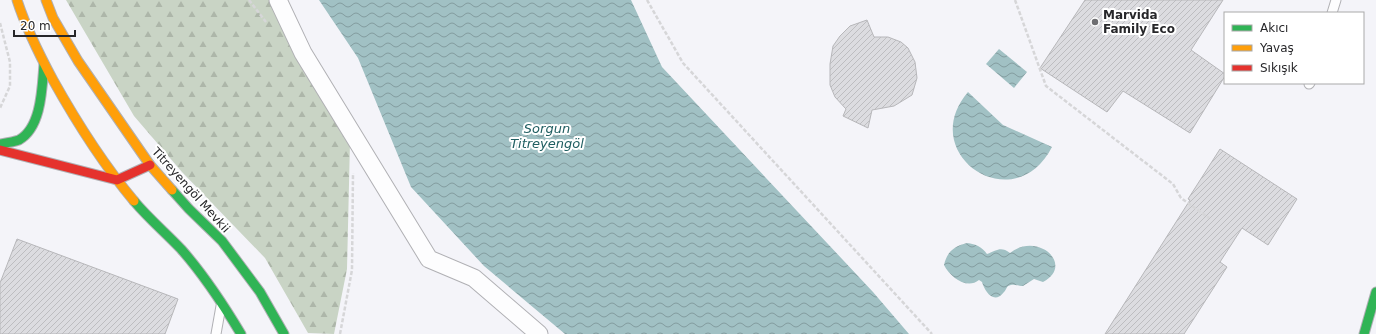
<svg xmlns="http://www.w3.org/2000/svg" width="1376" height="334" viewBox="0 0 1376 334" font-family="'DejaVu Sans',sans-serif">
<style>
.forest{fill:url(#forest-firs)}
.water{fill:url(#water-waves)}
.building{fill:url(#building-hatch);stroke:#b7b7ba}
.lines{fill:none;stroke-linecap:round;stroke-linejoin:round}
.lane-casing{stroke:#b0b0b4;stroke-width:11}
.street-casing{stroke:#b0b0b4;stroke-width:19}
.fast-casing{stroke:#b0b0b4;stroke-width:11}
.slow-casing{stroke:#b0b0b4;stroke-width:11}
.jam-casing{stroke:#b0b0b4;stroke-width:11}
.path{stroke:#d6d6d8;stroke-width:2.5;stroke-dasharray:4 2;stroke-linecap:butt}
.lane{stroke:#fdfdfe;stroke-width:9}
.street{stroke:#fdfdfe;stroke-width:17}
.fast{stroke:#30b455;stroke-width:9}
.slow{stroke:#ff9f0a;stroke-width:9}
.jam{stroke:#e5322d;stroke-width:9}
.poi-dot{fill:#6f6f72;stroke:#fff;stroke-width:1.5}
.labels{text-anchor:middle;stroke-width:4;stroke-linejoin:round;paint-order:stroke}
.poi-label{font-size:12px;font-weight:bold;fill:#27272a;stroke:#fff;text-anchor:start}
.street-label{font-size:12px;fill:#27272a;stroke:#fff}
.water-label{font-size:13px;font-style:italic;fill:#215f62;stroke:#fff}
</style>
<defs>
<pattern id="forest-firs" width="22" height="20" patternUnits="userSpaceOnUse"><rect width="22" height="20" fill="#c9d4c5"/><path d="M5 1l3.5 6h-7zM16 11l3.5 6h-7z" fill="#adb6a9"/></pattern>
<pattern id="water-waves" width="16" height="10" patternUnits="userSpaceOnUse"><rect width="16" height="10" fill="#a1c1c4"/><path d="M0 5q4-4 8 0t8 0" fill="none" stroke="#839d9f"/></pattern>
<pattern id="building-hatch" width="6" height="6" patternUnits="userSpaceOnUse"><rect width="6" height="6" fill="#dcdce0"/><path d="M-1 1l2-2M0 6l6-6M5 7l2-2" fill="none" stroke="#bdbdc0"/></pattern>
</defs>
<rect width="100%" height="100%" fill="#f4f4f9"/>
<path class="forest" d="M66 0H271L350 142 347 269 334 334 308 333 265 258 182 172 134 116Z"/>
<g class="water">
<path d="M319 0H631L662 67 873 292 909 334H565L484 266 411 187 358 58Z"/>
<path d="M999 49 1027 72 1014 88 986 64Z"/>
<path d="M968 92 1003 125 1052 147C1014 221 915 154 968 92Z"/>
<path d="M967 243C976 244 982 247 987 254 997 250 1001 246 1010 253 1038 231 1075 265 1043 282L1034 279 1023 286C1019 286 1014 284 1011 285 1006 286 1007 289 1004 292 994 305 985 292 982 282L979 280C967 290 950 277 944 265 947 252 954 246 967 243Z"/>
</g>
<g class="building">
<path d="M1085 0H1223L1191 50 1225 74V76L1190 133 1123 91 1107 112 1040 68Z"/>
<path d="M867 20 874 37H888L901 42 908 48 915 62 917 78 912 95 894 106 872 110 868 128 843 116 846 109 835 97 830 85V64L833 46 840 36 850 26Z"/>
<path d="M1220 149 1297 199 1268 245 1242 228 1220 262 1227 267 1184 334H1105L1190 200 1188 199Z"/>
<path d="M17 239 178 299 165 334H0V283Z"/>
</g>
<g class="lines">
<defs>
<g id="lane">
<path d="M1332 13 1336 0"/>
<path d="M1309 84 1310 83"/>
<path d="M216 334 221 306"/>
</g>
<path id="street" d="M278 0 303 53 429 259 474 278 539 334"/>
<g id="fast">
<path d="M0 144C6 143 13 142 19 140 42 127 42 87 44 64"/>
<path d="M172 190 189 209 222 241 260 292 284 334"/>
<path d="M134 201C149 219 166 233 181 249 204 275 223 304 241 334"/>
<path d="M1364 334 1376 292"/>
</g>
<g id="slow">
<path d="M17 0C26 28 39 54 53 80 77 123 103 164 134 201"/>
<path d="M46 0 53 18 78 61 150 165 172 190"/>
</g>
<path id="jam" d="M0 150 117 180 150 165"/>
</defs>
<use href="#lane" class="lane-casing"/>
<use href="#street" class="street-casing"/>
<use href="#fast" class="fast-casing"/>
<use href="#slow" class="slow-casing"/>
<use href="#jam" class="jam-casing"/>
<g class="path">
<path d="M249 0 266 22"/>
<path d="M647 0 683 63 932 334"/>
<path d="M1015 0 1046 86 1173 184 1181 198 1209 218"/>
<path d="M0 23 10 62V86L0 108"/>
<path d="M340 334 352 270 353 173"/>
</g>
<use href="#lane" class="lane"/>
<use href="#street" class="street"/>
<use href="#fast" class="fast"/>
<use href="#slow" class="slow"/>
<use href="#jam" class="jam"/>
</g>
<circle class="poi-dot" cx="1095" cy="22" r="4"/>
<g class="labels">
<g class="poi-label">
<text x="1103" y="19">Marvida<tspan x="1103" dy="14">Family Eco</tspan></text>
</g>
<g class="street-label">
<text transform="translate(191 190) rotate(48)" y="4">Titreyengöl Mevkii</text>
</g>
<g class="water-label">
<text x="547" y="133">Sorgun<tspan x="547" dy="15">Titreyengöl</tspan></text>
</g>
</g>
<rect x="1224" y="12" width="140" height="72" fill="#ffffff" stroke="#a9a9aa"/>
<rect x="1232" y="25" width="20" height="6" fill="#30b455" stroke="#a9a9aa"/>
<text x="1260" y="32" font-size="12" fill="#27272a">Akıcı</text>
<rect x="1232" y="45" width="20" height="6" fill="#ff9f0a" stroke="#a9a9aa"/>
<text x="1260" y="52" font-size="12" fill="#27272a">Yavaş</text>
<rect x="1232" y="65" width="20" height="6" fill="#e5322d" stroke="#a9a9aa"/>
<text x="1260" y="72" font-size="12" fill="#27272a">Sıkışık</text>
<path d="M14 30v6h61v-6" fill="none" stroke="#27272a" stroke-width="2"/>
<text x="20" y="30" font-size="12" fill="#27272a" stroke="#ffffff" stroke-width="3" paint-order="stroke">20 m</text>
</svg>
